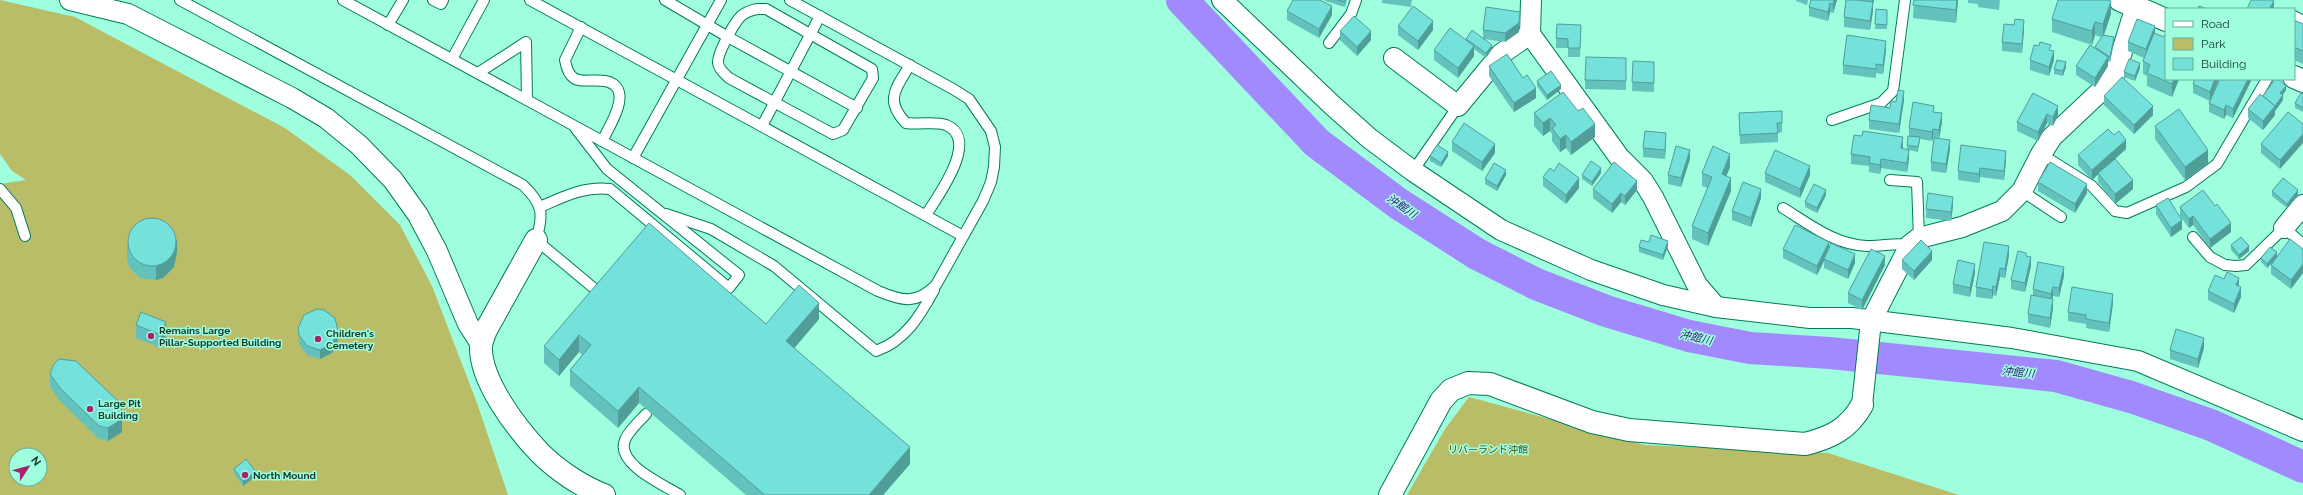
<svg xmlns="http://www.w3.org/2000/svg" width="2303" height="495" viewBox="0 0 2303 495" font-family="Raleway,'Noto Sans JP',sans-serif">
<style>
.green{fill:#babd68;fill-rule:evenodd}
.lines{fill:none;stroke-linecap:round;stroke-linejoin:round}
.river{stroke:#a18afe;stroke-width:32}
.lane-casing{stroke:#007a5f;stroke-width:12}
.street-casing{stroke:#007a5f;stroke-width:22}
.secondary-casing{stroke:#007a5f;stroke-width:24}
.lane{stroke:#fff;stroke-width:10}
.street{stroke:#fff;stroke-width:20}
.secondary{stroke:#fff;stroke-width:22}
.wall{fill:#64c2bc}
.shaded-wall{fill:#519e99}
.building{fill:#74e1db;stroke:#519e99}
.poi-dot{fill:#a7236f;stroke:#9ffede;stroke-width:1.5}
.labels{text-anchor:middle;stroke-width:3;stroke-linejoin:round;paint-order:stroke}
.poi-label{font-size:10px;font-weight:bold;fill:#123b2f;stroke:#9ffede;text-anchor:start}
.park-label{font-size:10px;fill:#4a4b10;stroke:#9ffede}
.water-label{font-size:11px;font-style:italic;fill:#3d1b80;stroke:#9ffede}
</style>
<rect width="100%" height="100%" fill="#9ffede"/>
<g class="green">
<path d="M0 0 75 17 285 128 350 175 400 225 432 286 477 403 508 495H0V184L26 180 12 171 0 154ZM16 455H40V479H16Z"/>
<path d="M1469 397 1645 445 1828 453 1959 495H1407L1445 429Z"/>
</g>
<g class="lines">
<path class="river" d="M1182 0 1317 143 1399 204 1477 254 1536 284 1606 311 1689 336 1750 348 1830 353 2056 376 2131 397 2211 425 2303 467"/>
<defs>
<g id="lane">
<path d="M180 0 523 185C543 204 544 214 536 240L596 290"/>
<path d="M343 0 878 291C902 301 916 305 936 285L983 201 991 182 994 167 995 147 991 131 969 99 953 89 790 0"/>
<path d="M433 0 441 4 443 0"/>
<path d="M530 0 963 236"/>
<path d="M665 0 728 37 857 108"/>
<path d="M758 9H766L872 69 873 78 843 130 833 134 729 78C725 74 719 70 718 63 717 54 734 23 741 16 746 12 751 10 758 9Z"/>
<path d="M2294 16 2303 21"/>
<path d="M388 25 403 0"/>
<path d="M581 27 565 60C570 89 585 78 605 81 636 87 609 127 602 141"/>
<path d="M1329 43 1351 14 1356 0"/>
<path d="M452 59 484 0"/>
<path d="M910 65C896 88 884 100 906 123 918 125 935 121 946 125 981 139 937 197 926 215"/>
<path d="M478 73 526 42 527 100"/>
<path d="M1832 120 1881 103 1893 91 1905 0"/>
<path d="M762 126 820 16"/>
<path d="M2041 154 2092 186 2115 211 2127 213 2186 187 2217 164 2267 79"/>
<path d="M633 158 721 0"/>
<path d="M1413 171 1458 106"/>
<path d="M1890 180 1917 182 1919 238"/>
<path d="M0 189 16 208 25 236"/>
<path d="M2022 191 2061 217"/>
<path d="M540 207C563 197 584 186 610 189L729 288 739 275 607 169 576 129"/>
<path d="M1783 208C1809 224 1835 245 1867 246 1882 247 1894 242 1910 245"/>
<path d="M666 214 711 229 774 266 876 351C905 341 920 316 934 290"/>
<path d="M2193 237 2210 257 2225 265 2236 266 2246 265 2284 228 2303 244"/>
<path d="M646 414C639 422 629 430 625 440 615 464 664 485 680 495"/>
</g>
<g id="street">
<path d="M70 0 128 14 292 98 326 118 359 145 393 180 418 215 437 251 468 324 481 344"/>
<path d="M1222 0 1331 104 1369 138 1413 171 1501 230 1591 270 1663 295 1716 307 1810 318H1852L1933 328 2012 338 2138 361 2303 431"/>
<path d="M1530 34 1619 157 1643 181 1653 197 1697 285 1716 307"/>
<path d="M1394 58 1458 106 1501 54 1530 34 1531 0"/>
<path d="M2284 228 2303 205"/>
<path d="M1862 405 1871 321 1910 245 1919 238 1962 227 2002 211 2022 191 2041 154 2052 137 2105 87 2116 71 2136 6"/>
</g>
<g id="secondary">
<path d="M2120 0 2166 20"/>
<path d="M2294 77 2303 81"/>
<path d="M536 240 486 330C484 335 482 340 481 345 479 380 517 429 540 453 557 470 582 487 604 495"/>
<path d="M1390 495 1441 401 1451 390 1468 383 1490 384 1592 422 1629 430 1805 444C1830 438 1849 429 1862 405"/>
</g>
</defs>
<use href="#lane" class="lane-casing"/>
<use href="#street" class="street-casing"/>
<use href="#secondary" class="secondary-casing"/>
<use href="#lane" class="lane"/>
<use href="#street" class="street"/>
<use href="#secondary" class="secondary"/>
</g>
<g class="wall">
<path d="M1325 0H1347L1345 7 1325 1Z"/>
<path d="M1382 0H1412L1411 7 1382 3Z"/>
<path d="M1796 0H1808L1807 5 1796 1Z"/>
<path d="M1837 0 1833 13 1830 12 1828 21 1809 16V7Z"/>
<path d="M1846 0H1874L1873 4V11L1870 30 1844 27V17Z"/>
<path d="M1914 0H1958L1956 23 1913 18Z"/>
<path d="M1968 0H2000L1999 10 1978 7V4L1968 3Z"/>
<path d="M1876 9 1887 10V29H1875Z"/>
<path d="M1287 11 1332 15 1319 38 1287 20Z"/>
<path d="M2111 14 2104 35 2114 42 2110 62 2108 60V66L2095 87 2076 75V66L2095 49V47L2101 37 2095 35 2092 45 2052 32V19Z"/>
<path d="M2294 20 2303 24V64L2294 60Z"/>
<path d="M1520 21 1519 32 1505 42 1484 39 1492 49 1486 58 1474 49V56L1458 78 1434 60V50L1466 40V39L1483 38V30Z"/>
<path d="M2014 25 2024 29 2022 53 2002 51V42Z"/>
<path d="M1398 26 1433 30 1418 50 1398 35Z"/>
<path d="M1340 31 1371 40 1357 56 1340 40Z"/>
<path d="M2155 33 2179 79 2172 97 2147 86V76L2143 74V61L2144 58 2128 51V42Z"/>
<path d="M1581 34 1580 57H1568V48H1556V38Z"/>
<path d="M1886 50 1883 74 1876 73V78L1843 74V65Z"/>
<path d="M2051 50 2054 60 2049 76 2030 70V60Z"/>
<path d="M1626 58V90L1585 89V80Z"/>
<path d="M1633 61 1654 71V92L1632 91Z"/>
<path d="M1489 66 1536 98 1514 112 1489 76Z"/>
<path d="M2066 67 2063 76 2054 74V69Z"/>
<path d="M2140 68 2135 81 2124 77V72Z"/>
<path d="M2195 79H2219L2210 101 2193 93V84Z"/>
<path d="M2251 79V81L2233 118 2226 115 2224 119 2209 112V103Z"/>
<path d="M1537 81 1561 89 1547 100 1537 86Z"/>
<path d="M2286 90 2283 95V100L2275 111V115L2263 130 2248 118V109L2263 96Z"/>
<path d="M1563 92 1595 137 1571 155 1566 148 1560 152 1552 141V134L1550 131 1543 136 1534 126V113Z"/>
<path d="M2033 93 2058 115 2053 126 2047 123 2038 141 2017 131V122Z"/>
<path d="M2303 94V112L2295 108V103Z"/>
<path d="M2104 96 2153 115 2134 134 2104 105Z"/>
<path d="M1904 100 1899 133 1869 129V120L1890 108 1896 102Z"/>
<path d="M1934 112 1942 122 1939 138 1950 149 1946 173 1931 171V162L1934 138H1933L1932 141 1920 139 1918 152 1909 150V159L1907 172 1881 168 1880 174 1869 172V166L1851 164V154L1903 146V149H1907V145L1909 136V128Z"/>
<path d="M2288 112 2280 169 2261 153V144Z"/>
<path d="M1739 113 1782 123V132L1778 133V142L1740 144Z"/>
<path d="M2155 126 2208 163 2185 180 2155 139Z"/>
<path d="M1452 142 1495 153 1482 171 1452 151Z"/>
<path d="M1666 142 1665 159 1643 157V148Z"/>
<path d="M2126 149 2110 163 2133 189 2115 204 2098 182V174L2092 180 2078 165V155Z"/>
<path d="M1430 156H1448L1441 167 1430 161Z"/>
<path d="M1690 159 1681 187 1668 184V175Z"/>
<path d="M2006 160 2004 180 1980 177 1979 183 1958 180V171Z"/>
<path d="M1730 167 1726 176 1731 191 1708 246 1692 239V226L1708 188 1702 186V173Z"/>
<path d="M1601 173 1592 186 1582 179V175Z"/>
<path d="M1765 173 1810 175 1800 198 1765 182Z"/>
<path d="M1506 175 1497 191 1485 184V179Z"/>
<path d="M1543 177 1579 188 1566 204 1543 186Z"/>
<path d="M2038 182 2087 193 2075 213 2038 191Z"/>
<path d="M1593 189 1637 190 1625 205 1621 202 1612 213 1593 198Z"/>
<path d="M2272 191 2298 195 2287 208 2272 196Z"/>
<path d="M1826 195 1817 213 1805 207V202Z"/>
<path d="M1761 198 1751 227 1732 220V211Z"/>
<path d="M2156 205 2182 229 2171 237 2156 214Z"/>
<path d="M1953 206 1951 221 1926 218V209Z"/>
<path d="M2180 207 2231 232 2210 248 2193 225 2189 228 2180 216Z"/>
<path d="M649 223 766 324 819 319 794 348 910 464 883 495H746L639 403 618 428 570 386V370L582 355 579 352 559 376 544 363V346Z"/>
<path d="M1649 242 1668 246 1663 260 1639 252V247Z"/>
<path d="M2231 245 2249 251 2239 259 2231 250Z"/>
<path d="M127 246 177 252 174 267 163 278 156 280 140 278 129 267 127 259Z"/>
<path d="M1829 248 1855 263 1848 279 1824 268V261L1817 275 1783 258V249Z"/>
<path d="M2303 249 2291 289 2271 274V265L2272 263 2267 268 2261 262V258L2277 256Z"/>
<path d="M2009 255 2005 278 2000 277 1996 296 1993 295 1992 299 1976 297V287Z"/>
<path d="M2026 256 2031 266 2025 292 2011 289V280Z"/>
<path d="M1902 260H1932L1914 280 1902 269Z"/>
<path d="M1885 265 1862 310 1848 303V293Z"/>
<path d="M1975 273 1970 297 1953 293V284Z"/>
<path d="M2064 276 2059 297 2053 296 2052 299 2053 308 2050 328 2028 323V314L2033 295V289Z"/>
<path d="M2239 287 2241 297 2234 313 2208 300V291Z"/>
<path d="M2113 303 2109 332 2086 328V324L2068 321V312Z"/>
<path d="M136 325 166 335 161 348 136 338Z"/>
<path d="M298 328 338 340 332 353 320 359 307 355 299 344Z"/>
<path d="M2204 348 2198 368 2170 359V350Z"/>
<path d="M50 374 122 432 108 441 99 439 60 401 50 387Z"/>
<path d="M234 469 256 476 243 486 234 473Z"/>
</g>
<g class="shaded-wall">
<path d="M1834 0H1837L1833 13V4Z"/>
<path d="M1872 0H1874L1873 4V11L1870 30V21L1872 7Z"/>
<path d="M1957 0H1958L1956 23V10Z"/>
<path d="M2111 1V14L2103 37V24Z"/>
<path d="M2274 1V9H2269Z"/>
<path d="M1830 3V12L1828 21V12Z"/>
<path d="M1332 6V15L1319 38V29Z"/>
<path d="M1520 12V21L1519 32 1505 42V33Z"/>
<path d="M2024 20V29L2022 53V44Z"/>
<path d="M1433 21V30L1418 50V41Z"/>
<path d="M2095 22V35L2092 45V31Z"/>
<path d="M2155 26V35L2146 58V49Z"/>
<path d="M1371 31V40L1357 56V47Z"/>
<path d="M2114 37V42L2110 62V57Z"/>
<path d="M1886 41V50L1883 74V65Z"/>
<path d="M1492 45V49L1486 58V53Z"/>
<path d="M1474 46V56L1458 78V68Z"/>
<path d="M2054 51V60L2049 76V67Z"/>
<path d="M2108 57V66L2095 87V78Z"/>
<path d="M2066 62V67L2063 76V71Z"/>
<path d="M2140 63V68L2135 81V76Z"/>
<path d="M2174 79H2179L2172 97V84Z"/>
<path d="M2215 79H2219L2210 101V92Z"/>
<path d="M2248 79H2251V81L2233 118V109Z"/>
<path d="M1561 85V89L1547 100V95Z"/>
<path d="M2286 86V90L2280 98V93Z"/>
<path d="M1536 88V98L1514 112V103Z"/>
<path d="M1904 91V100L1899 133V124Z"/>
<path d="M2283 95V100L2275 111V106Z"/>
<path d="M2226 105V115L2224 119V110Z"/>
<path d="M2058 106V115L2053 126V117Z"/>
<path d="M2153 106V115L2134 134V125Z"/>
<path d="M2275 106V115L2263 130V121Z"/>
<path d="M1942 113V122L1939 139V130Z"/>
<path d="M2047 114V123L2038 141V132Z"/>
<path d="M1550 118V131L1543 136V123Z"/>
<path d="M1595 124V137L1571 155V142Z"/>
<path d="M1933 129V138L1932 141V132Z"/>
<path d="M1666 133V142L1665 159V150Z"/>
<path d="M2303 134V143L2280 169V160Z"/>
<path d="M1566 135V148L1560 152V139Z"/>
<path d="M1903 137V146L1901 158V148Z"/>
<path d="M1950 140V149L1946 173V164Z"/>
<path d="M2126 140V149L2092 180V170Z"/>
<path d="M1495 144V153L1482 171V162Z"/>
<path d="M1690 150V159L1681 187V178Z"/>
<path d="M1909 150V159L1907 172V163Z"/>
<path d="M2208 150V163L2185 180V167Z"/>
<path d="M2006 151V160L2004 180V171Z"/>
<path d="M1448 152V156L1441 167V163Z"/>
<path d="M1730 154V167L1722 187V174Z"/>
<path d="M1881 159V168L1880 174V165Z"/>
<path d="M1810 166V175L1800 198V189Z"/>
<path d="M1601 168V173L1592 186V182Z"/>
<path d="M1980 168V177L1979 183V174Z"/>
<path d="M1506 170V175L1497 191V186Z"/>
<path d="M1579 178V188L1566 204V195Z"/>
<path d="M1731 178V191L1708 246V233Z"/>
<path d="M2133 180V189L2115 204V194Z"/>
<path d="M1637 181V190L1625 205V196Z"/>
<path d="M2087 184V193L2075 213V204Z"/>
<path d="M1761 189V198L1751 227V218Z"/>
<path d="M1826 190V195L1817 213V208Z"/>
<path d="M2298 190V195L2287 208V204Z"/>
<path d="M1621 193V202L1612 213V204Z"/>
<path d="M1953 197V206L1951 221V212Z"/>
<path d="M2193 216V225L2189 228V219Z"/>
<path d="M2182 220V229L2171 237V228Z"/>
<path d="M2231 223V232L2210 248V239Z"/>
<path d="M177 239V252L174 267 163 278 156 280V267Z"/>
<path d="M1668 241V246L1663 260V255Z"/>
<path d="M1829 242V251L1824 259V261L1817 275V266Z"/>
<path d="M2009 246V255L2005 278V269Z"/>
<path d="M2249 246V251L2239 259V255Z"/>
<path d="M1932 251V260L1914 280V271Z"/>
<path d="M2277 252V257L2267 268V264Z"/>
<path d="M1855 254V263L1848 279V270Z"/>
<path d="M1885 256V265L1862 310V300Z"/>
<path d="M2031 257V266L2025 292V283Z"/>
<path d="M1975 264V273L1970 297V288Z"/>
<path d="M2303 264V273L2291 289V280Z"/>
<path d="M2064 267V276L2059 297V288Z"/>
<path d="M2000 268V277L1996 296V287Z"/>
<path d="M2239 278V287L2236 285Z"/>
<path d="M1993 286V295L1992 299V290Z"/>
<path d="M2053 287V296L2051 303V294Z"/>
<path d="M2241 287V297L2234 313V304Z"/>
<path d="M2113 294V303L2109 332V323Z"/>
<path d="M2053 299V308L2050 328V318Z"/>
<path d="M819 303V319L786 358V341Z"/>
<path d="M166 322V335L161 348V335Z"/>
<path d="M338 331V340L332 353 320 359V350Z"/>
<path d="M579 335V352L559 376V360Z"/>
<path d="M2204 338V348L2198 368V359Z"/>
<path d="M639 387V403L618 428V411Z"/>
<path d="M122 419V432L108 441V428Z"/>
<path d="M910 447V464L883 495H869Z"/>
<path d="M256 472V476L243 486V481Z"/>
</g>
<g class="building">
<path d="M1293 0H1320L1332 6 1319 29 1287 11Z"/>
<path d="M1337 0H1345V2Z"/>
<path d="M1811 0H1834L1833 4 1830 3 1828 12 1809 7Z"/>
<path d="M1846 0H1857L1873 2 1870 21 1844 17Z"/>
<path d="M1914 0H1957L1956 10 1913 5Z"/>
<path d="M2058 0H2108L2111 1 2103 24 2095 22 2092 31 2052 19Z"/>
<path d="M2251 0H2272L2274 1 2269 9H2247Z"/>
<path d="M1413 6 1433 21 1418 41 1398 26Z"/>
<path d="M2199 6 2207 9H2198Z"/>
<path d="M1486 7 1520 12 1519 23 1505 33 1483 30Z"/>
<path d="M1876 9 1887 10V25L1875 24Z"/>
<path d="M1354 16 1371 31 1357 47 1340 31Z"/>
<path d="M2015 19 2024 20 2022 44 2002 42 2004 24 2014 25Z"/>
<path d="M2137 19 2155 26 2146 49 2128 42Z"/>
<path d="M2294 20 2303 24V51L2294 47Z"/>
<path d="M1557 24 1581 25 1580 48H1568V39L1556 38Z"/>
<path d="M1450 28 1474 46 1458 68 1434 50Z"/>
<path d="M1472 30 1492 45 1486 53 1466 39Z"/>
<path d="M2154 33 2164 37 2166 33V79H2174L2172 84 2147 73 2150 65 2143 61Z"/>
<path d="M1847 35 1886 41 1883 65 1876 64V69L1843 65Z"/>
<path d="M2103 35 2114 37 2110 57 2095 47Z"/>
<path d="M2040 42 2051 45 2049 50 2054 51 2049 67 2030 60 2034 45 2039 46Z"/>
<path d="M2090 45 2108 57 2095 78 2076 66Z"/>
<path d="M1507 54 1523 78 1527 75 1536 88 1514 103 1489 66Z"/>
<path d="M1586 57 1626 58V81L1585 80Z"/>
<path d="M2129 59 2140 63 2135 76 2124 72Z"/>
<path d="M2057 60 2066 62 2063 71 2054 69Z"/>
<path d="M1633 61 1654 62V83L1632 82Z"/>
<path d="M1551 71 1561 85 1547 95 1537 81Z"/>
<path d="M2122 77 2153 106 2134 125 2104 96Z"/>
<path d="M2195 79H2215L2210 92 2193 84Z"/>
<path d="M2220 79H2248L2233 109 2226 105 2224 110 2209 103Z"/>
<path d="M2275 79H2278L2286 86 2280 93 2283 95 2275 106 2263 96Z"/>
<path d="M1898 90 1904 91 1899 124 1869 120 1871 105 1890 108 1891 101 1896 102Z"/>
<path d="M1563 92 1578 111 1583 108 1595 124 1571 142 1566 135 1560 139 1552 128 1556 125 1550 118 1543 123 1534 113Z"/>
<path d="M2033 93 2058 106 2053 117 2047 114 2038 132 2017 122Z"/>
<path d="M2301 93 2303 94V108L2295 103Z"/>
<path d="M2260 94 2275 106 2263 121 2248 109Z"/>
<path d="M1913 102 1934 106 1933 112 1942 113 1939 130 1933 129 1932 132 1909 128Z"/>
<path d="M2179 109 2208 150 2185 167 2155 126Z"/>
<path d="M1782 111V123H1777L1778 133 1740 135 1739 113Z"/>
<path d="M2288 112 2303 124V134L2280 160 2261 144Z"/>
<path d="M1464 123 1495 144 1482 162 1452 142Z"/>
<path d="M2108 129 2114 135 2119 131 2126 140 2092 170 2078 155Z"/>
<path d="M1645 131 1666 133 1665 150 1643 148Z"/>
<path d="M1863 131 1903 137 1901 148 1909 150 1907 163 1881 159 1880 165 1869 163 1870 157 1851 154 1854 135 1862 136Z"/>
<path d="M1908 136 1920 137 1918 147 1907 145Z"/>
<path d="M1934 138 1950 140 1946 164 1931 162Z"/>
<path d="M1437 145 1448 152 1441 163 1430 156Z"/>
<path d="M1961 145 2006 151 2004 171 1980 168 1979 174 1958 171Z"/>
<path d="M1676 146 1690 150 1681 178 1668 175Z"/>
<path d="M1713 146 1730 154 1722 174 1731 178 1708 233 1692 226 1712 177 1702 173Z"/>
<path d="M1775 150 1810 166 1800 189 1765 173Z"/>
<path d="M2115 159 2133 180 2115 194 2098 173Z"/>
<path d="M1591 161 1601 168 1592 182 1582 175Z"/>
<path d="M1614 162 1637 181 1625 196 1621 193 1612 204 1593 189Z"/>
<path d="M2050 162 2087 184 2075 204 2038 182Z"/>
<path d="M1494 163 1506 170 1497 186 1485 179Z"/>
<path d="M1559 163 1579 178 1566 195 1543 177 1550 168 1554 171Z"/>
<path d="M2283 178 2298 190 2287 204 2272 191Z"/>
<path d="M1743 182 1761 189 1751 218 1732 211Z"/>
<path d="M1814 184 1826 190 1817 208 1805 202Z"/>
<path d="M2203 190 2215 206 2217 204 2231 223 2210 239 2193 216 2189 219 2180 207Z"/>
<path d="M1928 193 1953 197 1951 212 1926 209Z"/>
<path d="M2168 198 2182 220 2171 228 2156 205Z"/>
<circle cx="152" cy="242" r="24"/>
<path d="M649 223 766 324 799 285 819 303 786 341 910 447 869 495H765L639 387 618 411 570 370 591 345 579 335 559 360 544 346Z"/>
<path d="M1795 225 1829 242 1817 266 1783 249Z"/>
<path d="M1651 235 1668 241 1663 255 1639 247 1641 240 1649 242Z"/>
<path d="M2241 237 2249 246 2239 255 2231 245Z"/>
<path d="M2290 239 2303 249V264L2291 280 2271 265Z"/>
<path d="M1921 240 1932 251 1914 271 1902 260Z"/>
<path d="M1984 242 2009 246 2005 269 2000 268 1996 287 1993 286 1992 290 1976 287Z"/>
<path d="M1831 243 1855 254 1848 270 1824 259Z"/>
<path d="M2270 247 2277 252 2267 264 2261 258Z"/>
<path d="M1871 249 1885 256 1862 300 1848 293Z"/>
<path d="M2018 251 2026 253V256L2031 257 2025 283 2011 280Z"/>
<path d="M1958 260 1975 264 1970 288 1953 284Z"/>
<path d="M2038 262 2064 267 2059 288 2053 287 2051 294 2033 289Z"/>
<path d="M2227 272 2239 278 2236 285 2241 287 2234 304 2208 291 2215 275 2224 279Z"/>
<path d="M2072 287 2113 294 2109 323 2086 319V315L2068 312Z"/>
<path d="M2031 295 2053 299 2050 318 2028 314Z"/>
<path d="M317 309 324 310 335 318 338 331 332 344 320 350 307 346 299 335 298 328 304 315Z"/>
<path d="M141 312 166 322 161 335 136 325Z"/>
<path d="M2176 329 2204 338 2198 359 2170 350Z"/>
<path d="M59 359 76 361 121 404 122 419 108 428 99 426 60 388 50 374 54 364Z"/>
<path d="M246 459 256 472 243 481 234 469Z"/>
</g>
<g class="poi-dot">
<circle cx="151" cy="336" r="4"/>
<circle cx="318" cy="339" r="4"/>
<circle cx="90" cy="409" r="4"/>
<circle cx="245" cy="475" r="4"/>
</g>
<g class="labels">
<g class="poi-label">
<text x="159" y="334">Remains Large<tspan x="159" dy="12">Pillar-Supported Building</tspan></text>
<text x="326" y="337">Children's<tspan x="326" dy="12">Cemetery</tspan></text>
<text x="98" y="407">Large Pit<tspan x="98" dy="12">Building</tspan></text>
<text x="253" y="479">North Mound</text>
</g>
<g class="park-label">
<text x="1488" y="453">リバーランド沖館</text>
</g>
<g class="water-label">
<text transform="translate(1402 206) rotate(34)" y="4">沖館川</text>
<text transform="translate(1696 337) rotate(13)" y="4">沖館川</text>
<text transform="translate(2018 372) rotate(6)" y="4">沖館川</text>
</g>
</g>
<rect x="2165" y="8" width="130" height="72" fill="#9ffede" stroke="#67b098"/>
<rect x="2173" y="21" width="20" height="6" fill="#ffffff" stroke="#67b098"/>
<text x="2201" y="28" font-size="12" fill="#123b2f">Road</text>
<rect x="2173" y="38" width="20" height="12" fill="#babd68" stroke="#67b098"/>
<text x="2201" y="48" font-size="12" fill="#123b2f">Park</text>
<rect x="2173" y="58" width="20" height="12" fill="#74e1db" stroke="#67b098"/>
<text x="2201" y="68" font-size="12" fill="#123b2f">Building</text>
<g transform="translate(28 467) rotate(54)"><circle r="19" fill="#9ffede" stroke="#67b098"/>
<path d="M0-3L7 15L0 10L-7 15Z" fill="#a7236f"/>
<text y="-6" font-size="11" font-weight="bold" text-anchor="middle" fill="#123b2f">N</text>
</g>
</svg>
